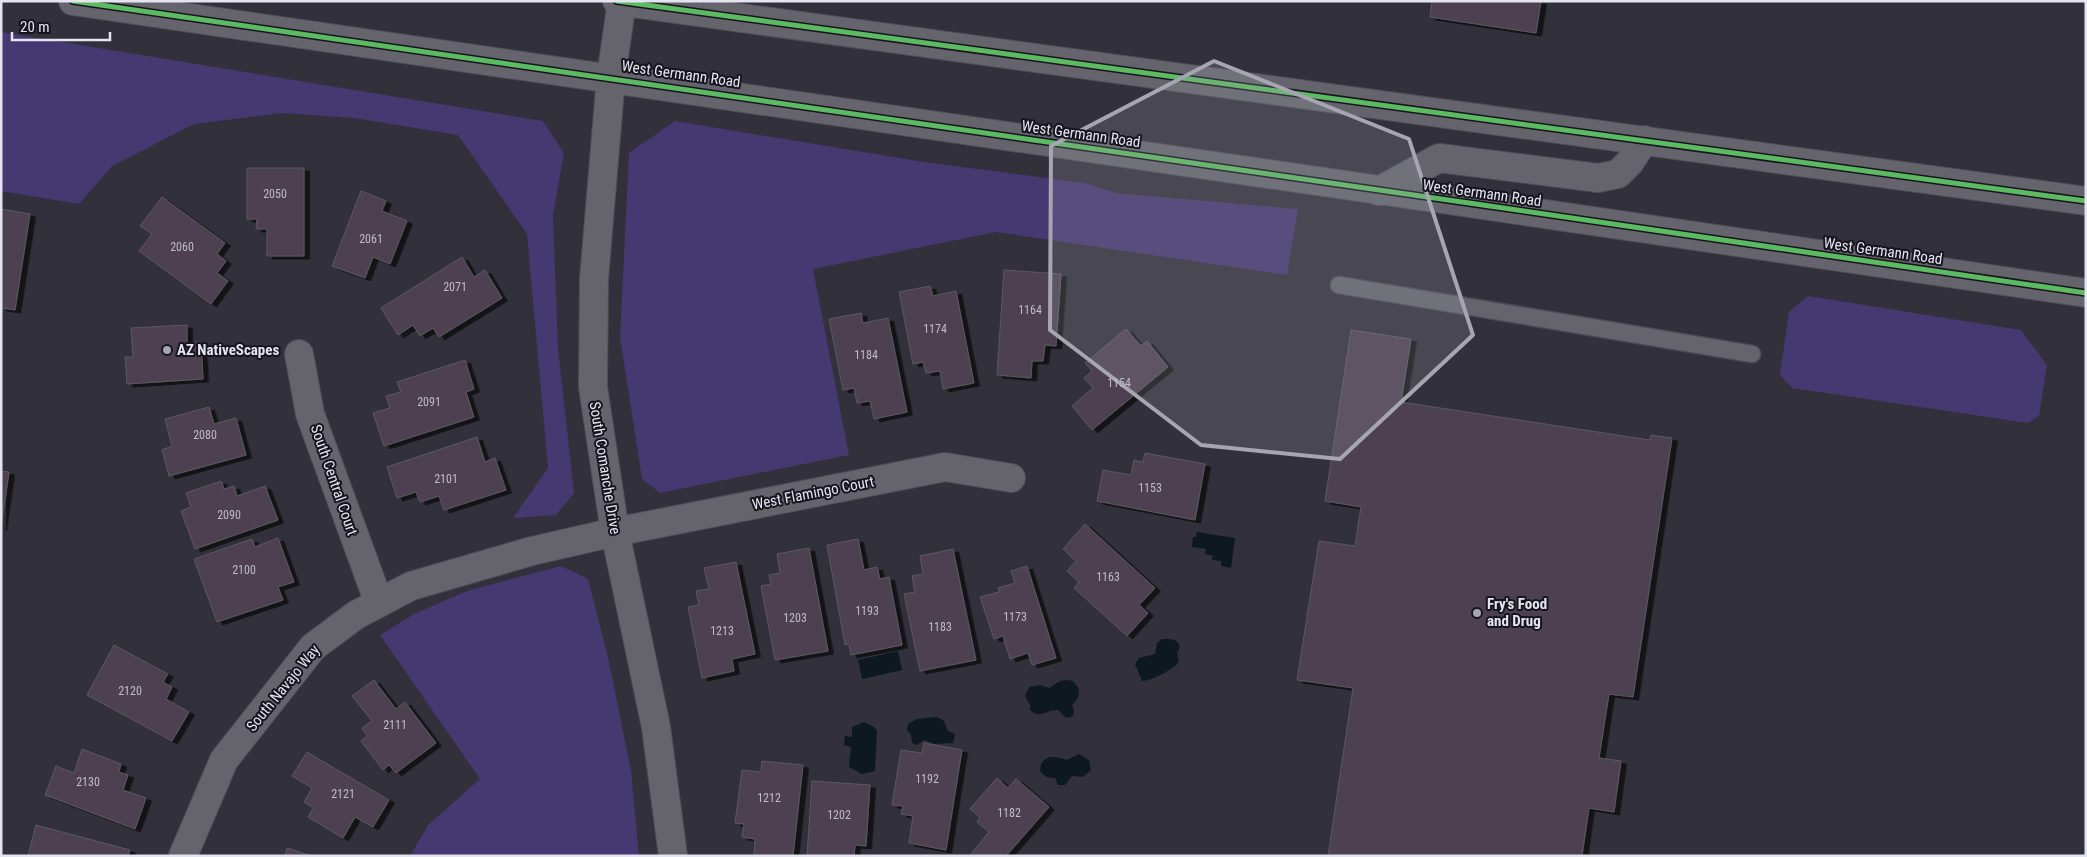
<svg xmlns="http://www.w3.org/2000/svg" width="2087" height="857" viewBox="0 0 2087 857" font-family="'Roboto Condensed',sans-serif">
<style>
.green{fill:#443971}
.water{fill:#0d1821}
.building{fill:#4e4151;stroke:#5b585f;filter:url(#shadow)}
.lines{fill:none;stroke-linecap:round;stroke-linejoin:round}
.service-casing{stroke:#4f4d57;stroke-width:19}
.minor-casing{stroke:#4f4d57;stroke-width:30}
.tertiary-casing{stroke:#4f4d57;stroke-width:30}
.secondary-casing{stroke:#4f4d57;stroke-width:30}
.service{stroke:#65646c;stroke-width:16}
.minor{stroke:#65646c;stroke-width:28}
.tertiary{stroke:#65646c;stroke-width:28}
.secondary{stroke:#65646c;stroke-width:28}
.cycleway-casing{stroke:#16151e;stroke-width:8}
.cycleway{stroke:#5cba63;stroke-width:5}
.marked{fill:#a6a5b1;fill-opacity:0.2;stroke:#a6a5b1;stroke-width:4;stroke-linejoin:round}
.poi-dot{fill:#a6a5b1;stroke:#16151e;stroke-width:2}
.labels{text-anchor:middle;stroke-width:4;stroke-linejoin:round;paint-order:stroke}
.number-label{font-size:12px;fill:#bfbbc9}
.street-label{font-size:15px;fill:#e5e4f1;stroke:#16151e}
.poi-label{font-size:15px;font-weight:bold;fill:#e5e4f1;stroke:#16151e;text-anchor:start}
</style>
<defs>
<filter id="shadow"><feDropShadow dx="5.5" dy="3" stdDeviation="0" flood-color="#0009"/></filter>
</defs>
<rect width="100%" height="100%" fill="#32303a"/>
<g class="green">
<path d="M1 32 543 121 564 153 553 215 558 349 574 493 556 515 513 518 548 468 527 234 458 135 354 118 281 113 194 124 112 166 79 204 1 191Z"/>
<path d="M675 121 924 162 1085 183 1116 193 1298 209 1287 275 996 232 813 269 849 455 660 493 642 479 620 337 629 153Z"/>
<path d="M1808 296 2021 330 2047 365 2039 416 2028 423 1792 388 1780 375 1789 312Z"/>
<path d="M561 566 588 579 608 657 631 771 639 856H410L428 825 480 779 380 635 414 614 467 591Z"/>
</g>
<g class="water">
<path d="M1197 532 1235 538 1231 568 1221 566V561L1212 560 1213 556 1205 554 1206 549 1192 547 1193 537H1196Z"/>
<path d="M1162 639C1169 639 1178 638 1180 647L1177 653 1179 662C1174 669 1151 681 1142 681L1135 664 1139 658 1155 654 1157 643Z"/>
<path d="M898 651 902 670 862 679 858 660Z"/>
<path d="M1067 680 1073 681 1079 689 1078 698 1072 705 1074 710 1073 716 1066 718 1058 710C1046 709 1041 720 1030 710V705L1025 696 1029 687 1040 685 1049 688 1060 681Z"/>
<path d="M937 717 944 721 948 731 955 734 953 743 935 744 924 740 917 745 912 743 911 735 907 730 908 724 917 719Z"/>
<path d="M864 722 874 727 877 731 875 771 862 774 849 767 851 747 844 745 845 736 852 737V727Z"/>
<path d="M1079 754 1089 760 1091 770 1083 777 1072 776 1065 785H1058L1055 778 1046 777 1040 771 1041 764C1048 754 1056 757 1067 760Z"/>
</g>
<g class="building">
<path d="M1432 1H1541L1536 33 1430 17Z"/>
<path d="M247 168H304V256H267V229H256L257 219H247Z"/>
<path d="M361 191 386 201 382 211 407 221 390 264 373 257 365 278 332 266Z"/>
<path d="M162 197 225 243 217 254 226 261 217 273 228 281 211 304 139 251 152 234 140 226Z"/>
<path d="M1 209 30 214 15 310 1 308Z"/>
<path d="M462 257 474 277 485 270 502 298 439 337 433 328 420 336 413 325 398 335 381 308Z"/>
<path d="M1004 270 1061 274 1056 346 1045 345 1043 361H1032L1031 378 997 375Z"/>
<path d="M930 286 933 296 956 291 974 383 943 389 940 371 926 373 923 362 913 364 899 292Z"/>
<path d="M861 313 863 323 888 318 907 412 874 419 870 401 857 403 854 388 843 390 829 319Z"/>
<path d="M187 325V343L201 342 203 379 127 384 125 357H133L131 328Z"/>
<path d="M1126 329 1141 346 1147 341 1168 367 1092 430 1072 406 1093 388 1084 378 1092 371 1085 363Z"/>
<path d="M1351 330 1411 339 1401 402 1650 440 1651 435 1672 438 1633 697 1609 694 1599 758 1621 761 1614 812 1589 808 1582 856H1328L1353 688 1297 680 1319 541 1355 546 1361 507 1325 501Z"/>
<path d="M465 360 474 389 466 392 474 417 384 446 373 413 390 408 386 396 401 392 397 382Z"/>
<path d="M209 407 214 424 236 418 246 455 169 476 162 450 172 446 165 419Z"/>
<path d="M477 437 485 462 495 458 506 490 444 510 439 496 420 502 416 492 397 498 387 467Z"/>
<path d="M1145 453 1205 464 1195 520 1097 501 1103 470 1131 475 1134 460 1143 462Z"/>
<path d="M1 471 9 472 1 528Z"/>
<path d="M221 481 224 489 234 486 237 496 265 486 278 520 195 549 181 511 191 507 186 493Z"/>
<path d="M1085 524 1155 588 1139 605 1148 613 1127 636 1074 588 1079 582 1067 571 1076 561 1063 549Z"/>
<path d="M278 538 294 582 278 587 283 600 217 622 194 559 252 539 255 547Z"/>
<path d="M858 539 864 570 877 567 880 579 889 577 902 645 851 655 849 644 845 645 827 545Z"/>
<path d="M809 548 828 651 775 660 761 586 771 584 769 575 780 573 777 554Z"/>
<path d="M953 549 976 660 920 671 904 594 915 592 912 576 923 574 920 556Z"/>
<path d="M736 562 755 654 732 659 734 671 702 678 688 607 699 605 696 591 709 589 704 568Z"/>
<path d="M1027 566 1056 658 1032 665 1028 653 1010 659 1003 636 994 639 980 597 999 592 998 588 1015 583 1011 571Z"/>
<path d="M114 645 168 674 163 682 172 687 166 699 189 712 172 741 87 695Z"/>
<path d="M374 680 396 709 405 702 436 743 396 773 389 765 383 770 361 741 367 736 362 728 372 721 352 696Z"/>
<path d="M924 743 962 750 946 850 909 843 913 816 901 814 903 806 892 805 901 750 922 753Z"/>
<path d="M82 749 121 764 119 772 128 775 123 790 146 798 135 829 45 795 56 766 74 773Z"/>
<path d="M307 752 389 800 373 827 355 817 343 838 308 817 313 808 304 802 312 788 292 776Z"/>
<path d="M762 761 803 765 793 856H754L755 839 742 837 744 824 735 823 742 770 761 772Z"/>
<path d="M997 778 1008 788 1016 779 1049 807 1006 856H973L971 854 989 832 977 822 980 817 970 809Z"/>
<path d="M812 781 870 785 866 846 855 845 854 856H807Z"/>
<path d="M36 825 130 850 128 856H28Z"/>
<path d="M287 848 312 856H285Z"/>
</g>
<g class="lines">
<defs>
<path id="service" d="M1339 285 1752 354"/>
<g id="minor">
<path d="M611 77 594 279 593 387 615 532 656 727 673 856"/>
<path d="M299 354 310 414 379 603"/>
<path d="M183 856 224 760 313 647 356 615 411 586 532 551 615 532 945 467 1011 478"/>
</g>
<path id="tertiary" d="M611 77 622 1"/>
<g id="secondary">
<path d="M73 1C745 95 1415 196 2086 293"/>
<path d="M617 1 2086 201"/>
<path d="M1379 191 1439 158 1598 178 1618 174 1630 162 1644 140"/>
</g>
</defs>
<use href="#service" class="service-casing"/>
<use href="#minor" class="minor-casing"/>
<use href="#tertiary" class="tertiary-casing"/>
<use href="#secondary" class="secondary-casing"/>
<use href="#service" class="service"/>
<use href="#minor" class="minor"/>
<use href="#tertiary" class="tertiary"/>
<use href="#secondary" class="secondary"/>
<defs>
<g id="cycleway">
<path d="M73 1C745 95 1415 196 2086 293"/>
<path d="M617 1 2086 201"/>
</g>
</defs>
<use href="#cycleway" class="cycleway-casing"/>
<use href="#cycleway" class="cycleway"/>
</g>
<path class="marked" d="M1214 61 1409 139 1473 335 1340 459 1201 445 1050 330 1051 146Z"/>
<g class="poi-dot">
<circle cx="167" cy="350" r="5"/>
<circle cx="1477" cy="613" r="5"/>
</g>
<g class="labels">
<g class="number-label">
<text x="275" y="198">2050</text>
<text x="371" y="243">2061</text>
<text x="182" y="251">2060</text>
<text x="455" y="291">2071</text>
<text x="1030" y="314">1164</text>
<text x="935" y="333">1174</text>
<text x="866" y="359">1184</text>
<text x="1119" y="387">1154</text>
<text x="429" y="406">2091</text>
<text x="205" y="439">2080</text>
<text x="446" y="483">2101</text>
<text x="1150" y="492">1153</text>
<text x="229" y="519">2090</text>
<text x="244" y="574">2100</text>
<text x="1108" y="581">1163</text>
<text x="867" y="615">1193</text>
<text x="1015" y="621">1173</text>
<text x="795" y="622">1203</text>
<text x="940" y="631">1183</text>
<text x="722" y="635">1213</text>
<text x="130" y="695">2120</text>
<text x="395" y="729">2111</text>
<text x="927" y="783">1192</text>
<text x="88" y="786">2130</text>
<text x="343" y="798">2121</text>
<text x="769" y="802">1212</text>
<text x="1009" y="817">1182</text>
<text x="839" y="819">1202</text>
</g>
<g class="street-label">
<text transform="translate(681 74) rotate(8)" y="5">West Germann Road</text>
<text transform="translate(1081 134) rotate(8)" y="5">West Germann Road</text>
<text transform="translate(1482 193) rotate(8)" y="5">West Germann Road</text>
<text transform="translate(1883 251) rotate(8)" y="5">West Germann Road</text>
<text transform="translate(605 468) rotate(81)" y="5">South Comanche Drive</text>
<text transform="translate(334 480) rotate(71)" y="5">South Central Court</text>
<text transform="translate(813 493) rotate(-11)" y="5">West Flamingo Court</text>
<text transform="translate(283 688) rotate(-51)" y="5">South Navajo Way</text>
</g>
<g class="poi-label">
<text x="177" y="355">AZ NativeScapes</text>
<text x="1487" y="609">Fry's Food<tspan x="1487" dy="17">and Drug</tspan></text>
</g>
</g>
<rect width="2087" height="857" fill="none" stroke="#e5e4f1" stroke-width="5"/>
<path d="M12 32v8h98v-8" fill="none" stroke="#e5e4f1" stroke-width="2.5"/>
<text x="20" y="32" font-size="15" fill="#e5e4f1" stroke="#16151e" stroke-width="4" paint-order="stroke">20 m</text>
</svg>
